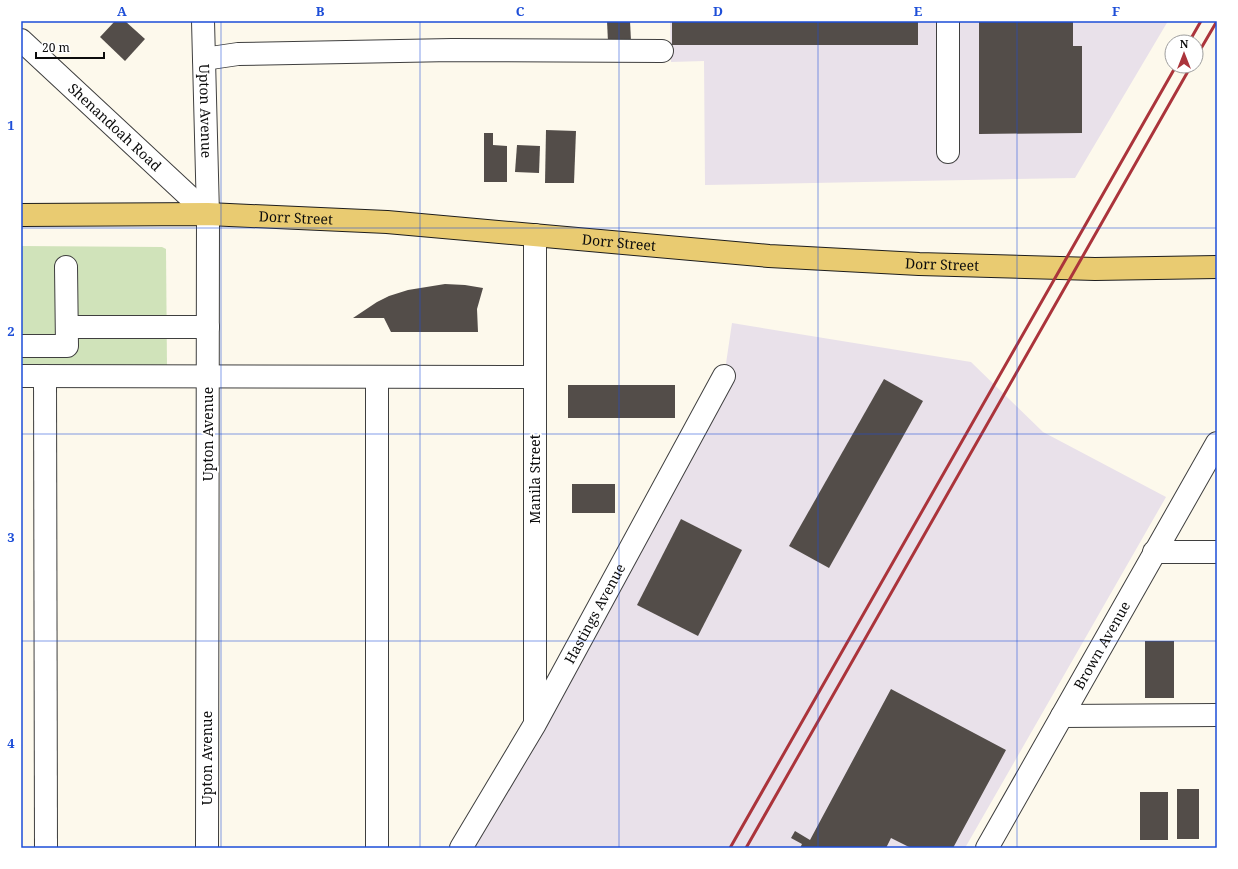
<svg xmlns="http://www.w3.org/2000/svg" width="1238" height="869" viewBox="0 0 1238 869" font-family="'Noto Serif',serif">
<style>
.industrial{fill:#e9e1ea}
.green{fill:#d0e3ba}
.building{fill:#534d49}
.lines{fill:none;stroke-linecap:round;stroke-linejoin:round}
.minor-casing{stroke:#3f3f3f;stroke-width:24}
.major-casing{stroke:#1d1d1d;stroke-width:24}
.minor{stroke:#fff;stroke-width:22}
.major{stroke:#e9cb71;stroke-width:22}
.rail{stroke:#ab343b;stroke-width:3}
.grid{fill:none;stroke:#1d4ed8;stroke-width:1;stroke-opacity:0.55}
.labels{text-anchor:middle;stroke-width:4;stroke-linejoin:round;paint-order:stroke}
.street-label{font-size:14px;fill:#0c0c0c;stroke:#fff}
.neatline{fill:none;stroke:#1d4ed8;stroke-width:1.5}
.grid-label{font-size:13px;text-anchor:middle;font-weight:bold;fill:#1d4ed8}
</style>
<rect width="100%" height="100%" fill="#fdf9ec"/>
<g class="industrial">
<path d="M670 21H1168L1075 178 705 185 704 61 671 62Z"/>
<path d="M732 323 971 362 1043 432 1166 497 965 848H459L724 377Z"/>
</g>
<path class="green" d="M21 246 162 247 166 249 167 368H21Z"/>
<g class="building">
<path d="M115 21H125L145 39 125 61 100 37Z"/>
<path d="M607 21H630L631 41 608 42Z"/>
<rect x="672" y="21" width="246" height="24"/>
<path d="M979 21H1073V46H1082V133L979 134Z"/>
<path d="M546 130 576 131 574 183H545Z"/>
<path d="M484 133H493V145L507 146V182H484Z"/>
<path d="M517 145 540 146 539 173 515 172Z"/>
<path d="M445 284 465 285 483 288 477 309 478 332H391L384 318H353L377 302 389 296 408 290Z"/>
<path d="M884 379 923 401 829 568 789 546Z"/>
<rect x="568" y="385" width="107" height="33"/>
<rect x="572" y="484" width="43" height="29"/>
<path d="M681 519 742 550 698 636 637 605Z"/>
<rect x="1145" y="641" width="29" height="57"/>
<path d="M891 689 1006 750 953 848H911L891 838 886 848H800L802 844 791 838 795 831 810 840Z"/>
<rect x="1177" y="789" width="22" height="50"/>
<rect x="1140" y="792" width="28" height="48"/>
</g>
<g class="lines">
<defs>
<g id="minor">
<path id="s1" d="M203 21 208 214 207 848"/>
<path d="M948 21V152"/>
<path id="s2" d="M21 40 208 214"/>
<path d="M204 59 238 54 452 50 662 51"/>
<path d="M67 327H208"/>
<path d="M21 346H67L66 267"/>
<path d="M21 376 535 377"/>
<path d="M45 376 46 848"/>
<path d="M377 377V848"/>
<path d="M1154 552H1217"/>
<path d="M1062 716 1217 715"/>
<path d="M535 721V235"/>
<path id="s3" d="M461 848 535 724 724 376"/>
<path id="s4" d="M987 848 1217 443"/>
</g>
<g id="major">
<path id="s5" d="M21 215 208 214 387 222 769 256 919 264 1095 269 1217 267"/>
</g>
</defs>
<use href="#minor" class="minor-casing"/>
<use href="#major" class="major-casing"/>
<use href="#minor" class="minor"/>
<use href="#major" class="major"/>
<g class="rail">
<path d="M1189 42 1201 21"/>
<path d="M1196 57 1217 21"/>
<path d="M730 848 1176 66"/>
<path d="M746 848 1191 66"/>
</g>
</g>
<path class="grid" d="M221 21V848M420 21V848M619 21V848M818 21V848M1017 21V848M21 228H1217M21 434H1217M21 641H1217"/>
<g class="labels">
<g class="street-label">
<text dy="5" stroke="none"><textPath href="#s1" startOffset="90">Upton Avenue</textPath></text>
<text dy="5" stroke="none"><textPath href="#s2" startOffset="128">Shenandoah Road</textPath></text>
<text dy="5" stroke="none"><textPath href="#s5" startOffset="275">Dorr Street</textPath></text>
<text dy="5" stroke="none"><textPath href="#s5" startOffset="599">Dorr Street</textPath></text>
<text dy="5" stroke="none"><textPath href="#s5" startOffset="923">Dorr Street</textPath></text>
<text transform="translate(208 434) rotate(-90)" y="5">Upton Avenue</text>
<text transform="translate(535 479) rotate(-90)" y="5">Manila Street</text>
<text dy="5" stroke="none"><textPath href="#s3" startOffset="270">Hastings Avenue</textPath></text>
<text dy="5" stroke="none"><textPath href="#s4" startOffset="233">Brown Avenue</textPath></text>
<text transform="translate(207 758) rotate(-90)" y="5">Upton Avenue</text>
</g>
</g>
<rect width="1238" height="869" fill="none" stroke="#ffffff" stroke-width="44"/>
<g transform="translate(1184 54)"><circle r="19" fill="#ffffff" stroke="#9e9e9e"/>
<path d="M0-3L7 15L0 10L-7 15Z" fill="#ab343b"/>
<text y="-6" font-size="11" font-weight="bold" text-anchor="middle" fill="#0c0c0c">N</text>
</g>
<path d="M36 52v6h68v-6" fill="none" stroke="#0c0c0c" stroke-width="2"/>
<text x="42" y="52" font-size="12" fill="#0c0c0c" stroke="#ffffff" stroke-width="3" paint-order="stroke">20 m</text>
<rect x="22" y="22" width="1194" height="825" class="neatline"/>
<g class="grid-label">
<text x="122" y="16">A</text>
<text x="320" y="16">B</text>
<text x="520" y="16">C</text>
<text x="718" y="16">D</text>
<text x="918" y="16">E</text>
<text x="1116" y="16">F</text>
<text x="11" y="130">1</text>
<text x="11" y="336">2</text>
<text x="11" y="542">3</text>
<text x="11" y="748">4</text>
</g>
</svg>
